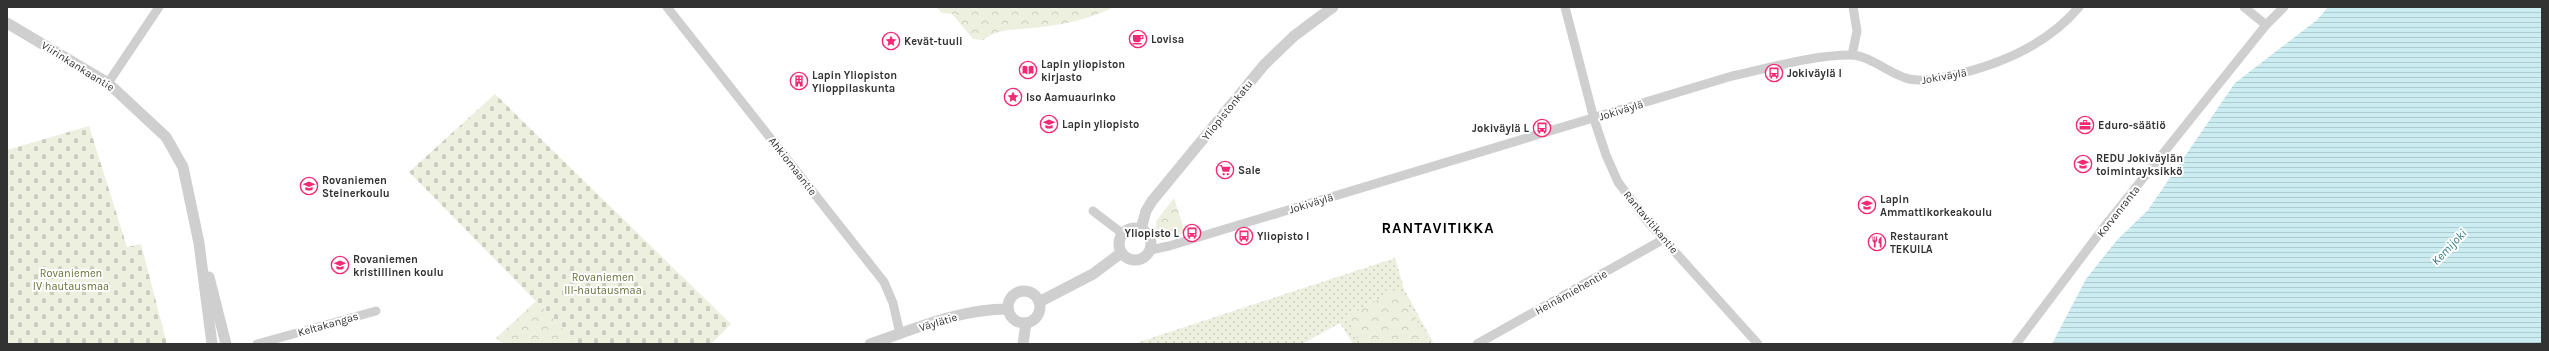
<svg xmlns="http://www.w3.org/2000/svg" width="2549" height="351" viewBox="0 0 2549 351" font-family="Karla,sans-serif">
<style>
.grass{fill:url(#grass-dots)}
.forest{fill:url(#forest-crowns)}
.cemetery{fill:url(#cemetery-stones)}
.water{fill:url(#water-rules)}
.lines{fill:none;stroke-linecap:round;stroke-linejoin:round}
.minor{stroke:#cfcfcf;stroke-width:9}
.tertiary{stroke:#cfcfcf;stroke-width:11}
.labels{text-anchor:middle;stroke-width:4;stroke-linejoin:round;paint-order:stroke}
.poi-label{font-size:11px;font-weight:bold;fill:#323232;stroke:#fff;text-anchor:start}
.street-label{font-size:11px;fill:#323232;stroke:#fff}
.park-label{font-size:11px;fill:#65723a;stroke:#fff}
.water-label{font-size:12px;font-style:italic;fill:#328087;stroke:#fff}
.district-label{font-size:15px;font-weight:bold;letter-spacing:1px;fill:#000;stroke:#fff}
</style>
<defs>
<pattern id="grass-dots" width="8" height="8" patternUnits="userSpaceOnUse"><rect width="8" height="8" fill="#edefdf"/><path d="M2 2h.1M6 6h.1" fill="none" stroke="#cccdc0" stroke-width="1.8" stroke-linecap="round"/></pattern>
<pattern id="forest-crowns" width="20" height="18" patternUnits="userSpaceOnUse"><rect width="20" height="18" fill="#edefdf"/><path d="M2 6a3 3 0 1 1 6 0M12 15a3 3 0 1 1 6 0" fill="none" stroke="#cccdc0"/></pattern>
<pattern id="cemetery-stones" width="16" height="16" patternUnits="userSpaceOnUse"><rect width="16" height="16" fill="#edefdf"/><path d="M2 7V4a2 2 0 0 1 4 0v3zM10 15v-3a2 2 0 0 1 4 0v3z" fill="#cccdc0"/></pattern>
<pattern id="water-rules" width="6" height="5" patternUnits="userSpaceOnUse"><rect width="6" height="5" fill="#cbecf0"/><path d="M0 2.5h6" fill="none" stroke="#afcbce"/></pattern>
</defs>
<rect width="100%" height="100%" fill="#fff"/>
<path class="grass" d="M1395 258 1404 289 1434 344H1353L1340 323 1302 344H1133Z"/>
<g class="forest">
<path d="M936 7H1114C1088 20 1062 25 1033 28 1014 30 999 28 983 40L973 39 952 14 942 13Z"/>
<path d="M1174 198 1185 233 1163 240 1157 238 1156 221Z"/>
<path d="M1399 288 1430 344H1361L1346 317Z"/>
<path d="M536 301 578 344H503L496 338Z"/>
</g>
<g class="cemetery">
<path d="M495 94 731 324 711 344H578L409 172Z"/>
<path d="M89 126 127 247 141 244 167 344H7V150Z"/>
</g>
<path class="water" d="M2328 7H2542V344H2052L2086 279 2117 240 2148 210 2235 83 2317 20Z"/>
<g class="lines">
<g class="minor">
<path d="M667 7 884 282 893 303 900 334"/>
<path d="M1565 7 1594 119 1606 155 1618 182 1648 222 1758 344"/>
<path d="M2244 7 2266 25"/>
<path d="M1852 55 1857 31 1853 7"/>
<path d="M108 83 159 7"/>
<path d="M1093 211 1123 234"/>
<path d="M1150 250 1169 246 1732 76C1770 68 1812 55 1851 55 1869 55 1891 75 1909 79 1923 82 1940 78 1954 75 2002 64 2047 45 2079 7"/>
<path d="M257 344 376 311"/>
<path d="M1477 344 1664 239"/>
<path d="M2016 344 2108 222 2266 25 2284 7"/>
</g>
<g class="tertiary">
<path d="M7 23 108 83 166 137 183 167 199 243 212 344"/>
<circle cx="1135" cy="244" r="16"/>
<path d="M1141 229 1146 211 1152 201 1264 65 1294 36 1333 7"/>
<path d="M209 277 226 344"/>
<circle cx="1024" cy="307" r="16"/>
<path d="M1039 302 1093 274 1121 253"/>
<path d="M870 344C915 329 959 309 1008 309"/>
<path d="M1023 344 1026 323"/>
</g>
</g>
<defs>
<symbol id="cafe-ring" viewBox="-11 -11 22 22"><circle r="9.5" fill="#fff" stroke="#f32975" stroke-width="1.5"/><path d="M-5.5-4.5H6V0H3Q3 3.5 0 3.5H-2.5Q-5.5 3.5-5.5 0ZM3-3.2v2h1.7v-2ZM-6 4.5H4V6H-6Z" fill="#f32975"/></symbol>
<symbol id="sight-ring" viewBox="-11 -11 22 22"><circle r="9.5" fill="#fff" stroke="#f32975" stroke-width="1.5"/><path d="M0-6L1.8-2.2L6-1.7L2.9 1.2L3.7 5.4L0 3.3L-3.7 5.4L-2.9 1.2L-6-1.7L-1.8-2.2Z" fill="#f32975"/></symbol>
<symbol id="library-ring" viewBox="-11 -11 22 22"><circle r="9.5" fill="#fff" stroke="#f32975" stroke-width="1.5"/><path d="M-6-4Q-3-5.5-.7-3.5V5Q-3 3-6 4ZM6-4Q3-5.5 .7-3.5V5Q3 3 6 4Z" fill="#f32975"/></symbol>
<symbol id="bus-ring" viewBox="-11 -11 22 22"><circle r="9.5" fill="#fff" stroke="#f32975" stroke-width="1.5"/><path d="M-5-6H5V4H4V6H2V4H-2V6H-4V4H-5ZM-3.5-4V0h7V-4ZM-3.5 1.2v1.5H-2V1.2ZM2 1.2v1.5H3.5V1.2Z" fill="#f32975"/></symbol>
<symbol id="building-ring" viewBox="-11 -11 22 22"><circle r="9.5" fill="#fff" stroke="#f32975" stroke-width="1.5"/><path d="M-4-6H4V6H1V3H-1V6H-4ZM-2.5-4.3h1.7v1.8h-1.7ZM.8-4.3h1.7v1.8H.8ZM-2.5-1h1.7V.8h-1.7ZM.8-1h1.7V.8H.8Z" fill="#f32975"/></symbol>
<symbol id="university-ring" viewBox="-11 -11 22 22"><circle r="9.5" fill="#fff" stroke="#f32975" stroke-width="1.5"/><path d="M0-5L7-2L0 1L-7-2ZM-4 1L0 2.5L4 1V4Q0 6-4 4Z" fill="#f32975"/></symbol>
<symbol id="office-ring" viewBox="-11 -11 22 22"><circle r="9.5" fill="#fff" stroke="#f32975" stroke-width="1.5"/><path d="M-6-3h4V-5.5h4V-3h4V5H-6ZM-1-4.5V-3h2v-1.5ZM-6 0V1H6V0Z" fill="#f32975"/></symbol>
<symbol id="school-ring" viewBox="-11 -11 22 22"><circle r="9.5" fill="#fff" stroke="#f32975" stroke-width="1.5"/><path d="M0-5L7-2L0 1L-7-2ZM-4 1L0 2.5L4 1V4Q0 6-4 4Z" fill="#f32975"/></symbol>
<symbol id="supermarket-ring" viewBox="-11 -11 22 22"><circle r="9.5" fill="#fff" stroke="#f32975" stroke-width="1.5"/><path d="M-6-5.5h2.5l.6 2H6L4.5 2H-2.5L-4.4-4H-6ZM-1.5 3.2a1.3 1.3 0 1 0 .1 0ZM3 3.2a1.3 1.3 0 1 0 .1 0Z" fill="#f32975"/></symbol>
<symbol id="restaurant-ring" viewBox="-11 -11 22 22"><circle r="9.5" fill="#fff" stroke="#f32975" stroke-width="1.5"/><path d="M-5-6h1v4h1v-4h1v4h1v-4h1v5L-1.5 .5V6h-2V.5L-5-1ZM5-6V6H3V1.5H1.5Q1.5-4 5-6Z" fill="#f32975"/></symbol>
</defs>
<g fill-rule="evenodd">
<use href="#cafe-ring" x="1128" y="29" width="20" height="20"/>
<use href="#sight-ring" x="881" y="31" width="20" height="20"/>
<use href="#library-ring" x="1018" y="60" width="20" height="20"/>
<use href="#bus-ring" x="1764" y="63" width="20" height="20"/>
<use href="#building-ring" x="789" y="71" width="20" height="20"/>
<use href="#sight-ring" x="1003" y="87" width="20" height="20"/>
<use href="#university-ring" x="1039" y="114" width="20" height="20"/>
<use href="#office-ring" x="2075" y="115" width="20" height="20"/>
<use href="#bus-ring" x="1532" y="118" width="20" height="20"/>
<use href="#school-ring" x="2073" y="154" width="20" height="20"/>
<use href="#supermarket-ring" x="1215" y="160" width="20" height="20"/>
<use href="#school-ring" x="299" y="176" width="20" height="20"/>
<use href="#university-ring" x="1857" y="195" width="20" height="20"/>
<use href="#bus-ring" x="1182" y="223" width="20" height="20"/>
<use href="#bus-ring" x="1234" y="226" width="20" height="20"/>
<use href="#restaurant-ring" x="1867" y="232" width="20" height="20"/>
<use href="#school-ring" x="330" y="255" width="20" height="20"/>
</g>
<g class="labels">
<g class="poi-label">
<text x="1151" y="43">Lovisa</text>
<text x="904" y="45">Kevät-tuuli</text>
<text x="1041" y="68">Lapin yliopiston<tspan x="1041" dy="13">kirjasto</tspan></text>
<text x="1787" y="77">Jokiväylä I</text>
<text x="812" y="79">Lapin Yliopiston<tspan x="812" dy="13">Ylioppilaskunta</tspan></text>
<text x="1026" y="101">Iso Aamuaurinko</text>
<text x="1062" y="128">Lapin yliopisto</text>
<text x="2098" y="129">Eduro-säätiö</text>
<text x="1529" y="132" text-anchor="end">Jokiväylä L</text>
<text x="2096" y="162">REDU Jokiväylän<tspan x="2096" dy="13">toimintayksikkö</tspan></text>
<text x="1238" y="174">Sale</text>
<text x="322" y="184">Rovaniemen<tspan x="322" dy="13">Steinerkoulu</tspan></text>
<text x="1880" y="203">Lapin<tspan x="1880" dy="13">Ammattikorkeakoulu</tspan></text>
<text x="1179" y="237" text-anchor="end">Yliopisto L</text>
<text x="1257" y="240">Yliopisto I</text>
<text x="1890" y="240">Restaurant<tspan x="1890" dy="13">TEKUILA</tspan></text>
<text x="353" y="263">Rovaniemen<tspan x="353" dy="13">kristillinen koulu</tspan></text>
</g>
<g class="street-label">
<text transform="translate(78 66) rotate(32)" y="4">Viirinkankaantie</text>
<text transform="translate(1944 76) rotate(-10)" y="4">Jokiväylä</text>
<text transform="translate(1227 110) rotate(-51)" y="4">Yliopistonkatu</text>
<text transform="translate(1621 110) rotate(-17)" y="4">Jokiväylä</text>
<text transform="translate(793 166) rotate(52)" y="4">Ahkiomaantie</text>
<text transform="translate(1311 203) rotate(-17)" y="4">Jokiväylä</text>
<text transform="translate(2118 211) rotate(-52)" y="4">Korvanranta</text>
<text transform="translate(1651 222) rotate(50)" y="4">Rantavitikantie</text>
<text transform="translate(1571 292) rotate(-29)" y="4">Heinämiehentie</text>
<text transform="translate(938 322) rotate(-17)" y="4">Väylätie</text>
<text transform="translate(328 324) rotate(-16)" y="4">Keltakangas</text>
</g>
<g class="park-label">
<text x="71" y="277">Rovaniemen<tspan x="71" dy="13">IV hautausmaa</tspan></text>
<text x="603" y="281">Rovaniemen<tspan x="603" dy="13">III-hautausmaa</tspan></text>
</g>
<g class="water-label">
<text transform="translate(2449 247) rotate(-46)" y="4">Kemijoki</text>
</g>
<g class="district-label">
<text x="1438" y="233">RANTAVITIKKA</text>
</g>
</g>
<rect width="2549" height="351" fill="none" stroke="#323232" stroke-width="16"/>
</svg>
